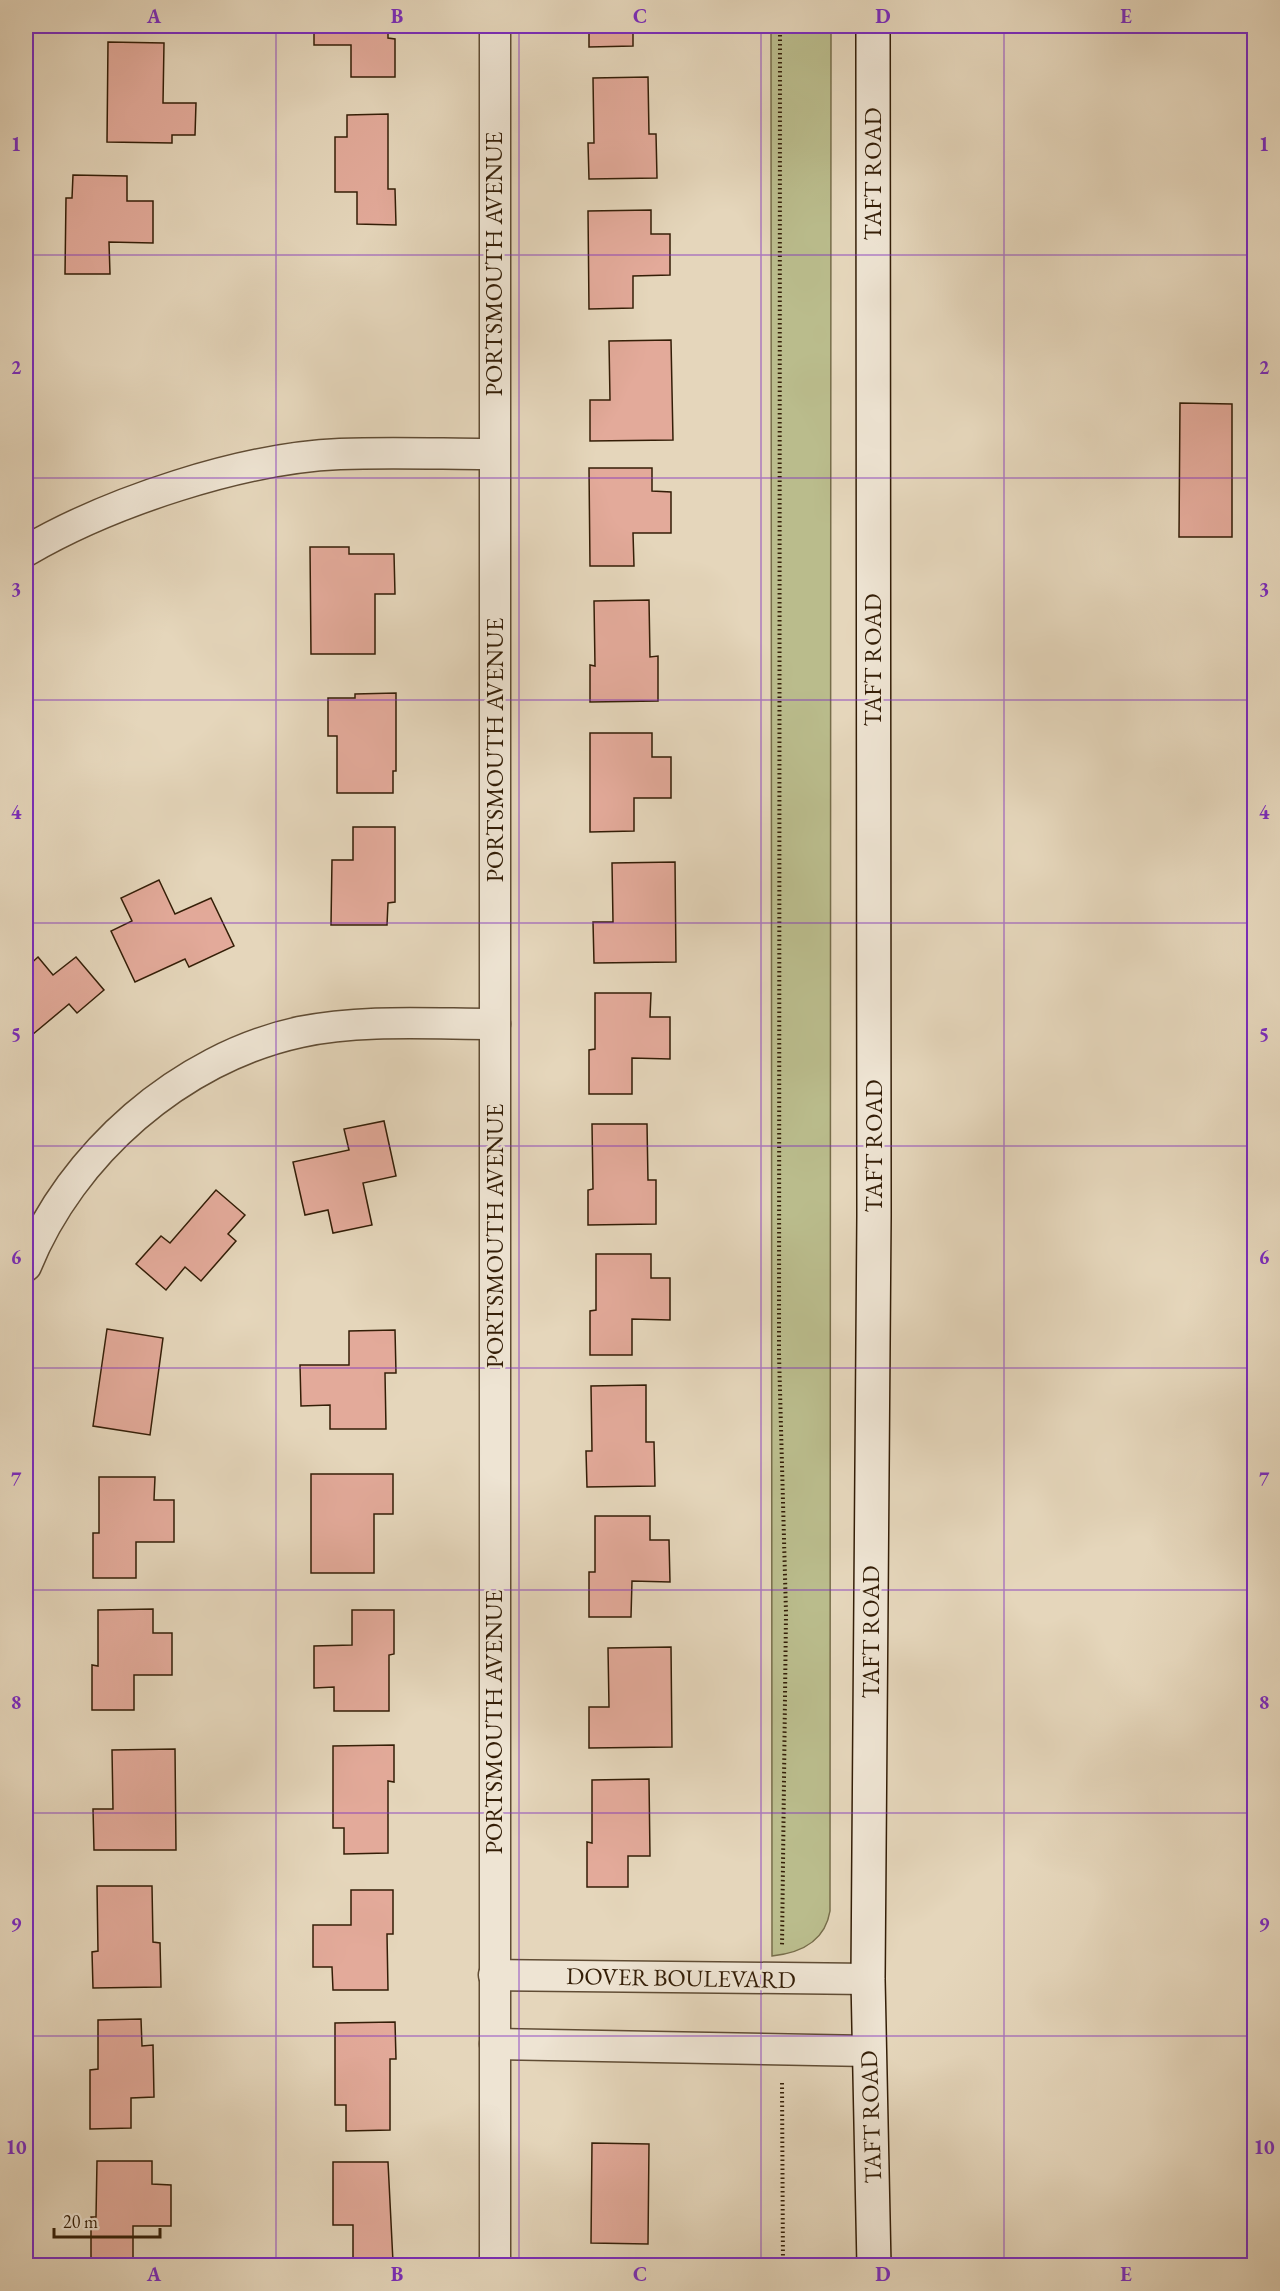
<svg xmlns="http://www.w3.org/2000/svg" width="1280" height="2291" viewBox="0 0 1280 2291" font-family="'EB Garamond',serif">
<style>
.green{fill:#babc8c;stroke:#776d4a;stroke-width:1.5}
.building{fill:#e3aa9a;stroke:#341e07;stroke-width:1.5}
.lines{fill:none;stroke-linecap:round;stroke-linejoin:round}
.street-casing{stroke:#604c34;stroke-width:33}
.secondary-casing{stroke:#341e07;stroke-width:36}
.path{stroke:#341e07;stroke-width:4;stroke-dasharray:1.5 3;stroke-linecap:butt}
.street{stroke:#eee4d3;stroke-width:30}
.secondary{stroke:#eee4d3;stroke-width:33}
.grid{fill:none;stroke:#7b2cbf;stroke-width:1.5;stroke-opacity:0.55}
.labels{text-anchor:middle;stroke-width:5;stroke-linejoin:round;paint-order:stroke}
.street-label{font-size:24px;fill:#341e07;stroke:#eee4d3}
.neatline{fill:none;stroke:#7b2cbf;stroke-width:2}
.grid-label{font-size:20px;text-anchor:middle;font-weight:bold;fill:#7b2cbf}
</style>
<rect width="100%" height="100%" fill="#e5d6bb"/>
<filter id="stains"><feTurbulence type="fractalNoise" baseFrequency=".00333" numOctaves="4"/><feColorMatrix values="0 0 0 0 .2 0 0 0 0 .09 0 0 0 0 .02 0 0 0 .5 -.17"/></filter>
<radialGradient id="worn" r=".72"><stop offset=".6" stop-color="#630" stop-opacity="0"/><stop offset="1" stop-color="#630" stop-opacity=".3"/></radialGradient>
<path class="green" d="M771 26H831L830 1911C825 1942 800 1953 772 1956Z"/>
<g class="building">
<path d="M314 26H388V38L395 39V77H351V45H314Z"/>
<path d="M589 26H633V46L589 47Z"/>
<path d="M108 42 164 43 163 103H196L195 135H172V143L107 142Z"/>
<path d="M648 77 649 134H656L657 178 589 179 588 143H594L593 78Z"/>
<path d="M388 114V189H395L396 225 357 224V192H335V137H347V115Z"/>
<path d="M73 175 127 176V201H153V243L109 242 110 274H65L66 198H72Z"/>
<path d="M651 210V234H670V275L633 276V308L589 309 588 211Z"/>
<path d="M671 340 673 440 590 441V400H610L609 341Z"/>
<path d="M1180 403 1232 404V537H1179Z"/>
<path d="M589 468H652V491L671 492V533H633L634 566H590Z"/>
<path d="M310 547H349V554H394L395 594H375V654H311Z"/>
<path d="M649 600 650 657 658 656V701L590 702V665L595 666 594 601Z"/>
<path d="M396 693V771H393V793H337V736H328V698H355V694Z"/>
<path d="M590 733H652V757H671V798H634V831L590 832Z"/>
<path d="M353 827H395V902L388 903 387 925H331L332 860H353Z"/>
<path d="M675 862 676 962 594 963 593 922H613L612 863Z"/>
<path d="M159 880 175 914 211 898 234 946 189 967 185 959 135 982 111 931 132 921 121 898Z"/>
<path d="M38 957 53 975 76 957 104 990 77 1013 69 1004 26 1040V968Z"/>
<path d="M595 993H651L650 1017H670V1059L632 1058V1094H589V1050L595 1049Z"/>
<path d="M384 1121 396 1176 363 1183 372 1225 333 1233 328 1210 305 1215 293 1162 349 1150 344 1129Z"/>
<path d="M592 1124H647L648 1180H656V1224L588 1225V1190L593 1189Z"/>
<path d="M216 1190 245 1215 228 1234 236 1241 201 1281 185 1267 166 1290 136 1264 161 1236 170 1243Z"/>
<path d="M596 1254H651V1278H670V1320L632 1319V1355H590V1311L596 1310Z"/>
<path d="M107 1329 163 1338 150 1435 93 1426Z"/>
<path d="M395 1330 396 1373H385L386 1429H330V1405L301 1406 300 1365H349V1331Z"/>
<path d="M646 1385V1442H654L655 1486 587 1487 586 1451H592L591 1386Z"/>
<path d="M311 1474H393V1514H374V1573H311Z"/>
<path d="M99 1477H155L154 1500H174V1542H136V1578H93V1533H99Z"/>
<path d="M595 1516H650V1540H669L670 1582 632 1581 631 1617H589V1572H595Z"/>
<path d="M153 1609V1633H172V1675H134V1710H92V1665L98 1666V1610Z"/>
<path d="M352 1610H394V1654L389 1655V1711H334V1687L314 1688V1646L352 1645Z"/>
<path d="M671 1647 672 1747 589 1748V1707H609L608 1648Z"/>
<path d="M394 1745V1782L388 1781V1853L344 1854V1828H333V1746Z"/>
<path d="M175 1749 176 1850H94L93 1809H113L112 1750Z"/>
<path d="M649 1779 650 1856H628V1887H587V1842L592 1843V1780Z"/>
<path d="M97 1886H152L153 1942 160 1943 161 1987 93 1988 92 1952 98 1951Z"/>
<path d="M351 1890H393V1934H387L388 1990H333L332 1967H313V1925H351Z"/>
<path d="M141 2019 142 2046 153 2045 154 2097 131 2098V2128L90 2129V2070L98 2069V2020Z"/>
<path d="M395 2022 396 2059H390V2130L346 2131V2105H335V2023Z"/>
<path d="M592 2143 649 2144 648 2244 591 2243Z"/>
<path d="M97 2161H152V2184L171 2185V2226H133V2261H91V2217H96Z"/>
<path d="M333 2162H388L393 2262H353V2225H333Z"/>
</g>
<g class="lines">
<defs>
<g id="street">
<path d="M495 26V2266"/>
<path d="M26 551C110 502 242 458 340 454 391 452 443 454 494 454"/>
<path d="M26 1266C71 1154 180 1058 300 1032 363 1019 431 1024 495 1024"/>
<path d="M494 1975 868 1979"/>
<path d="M495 2044 869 2051"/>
</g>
<path id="secondary" d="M873 26 874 1216 868 1979 874 2266"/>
</defs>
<use href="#street" class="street-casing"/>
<use href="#secondary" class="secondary-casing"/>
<g class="path">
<path d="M780 26 779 1354 786 1613 782 1947"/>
<path d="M782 2083 783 2266"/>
</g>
<use href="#street" class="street"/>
<use href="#secondary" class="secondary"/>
</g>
<path class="grid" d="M276 26V2266M519 26V2266M761 26V2266M1004 26V2266M26 255H1254M26 478H1254M26 700H1254M26 923H1254M26 1146H1254M26 1368H1254M26 1590H1254M26 1813H1254M26 2036H1254"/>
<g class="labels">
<g class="street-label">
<text transform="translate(873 174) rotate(-90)" y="8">TAFT ROAD</text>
<text transform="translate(494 264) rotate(-90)" y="8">PORTSMOUTH AVENUE</text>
<text transform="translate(873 660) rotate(-90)" y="8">TAFT ROAD</text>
<text transform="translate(495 750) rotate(-90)" y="8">PORTSMOUTH AVENUE</text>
<text transform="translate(874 1146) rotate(-90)" y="8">TAFT ROAD</text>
<text transform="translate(495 1236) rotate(-90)" y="8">PORTSMOUTH AVENUE</text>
<text transform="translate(871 1632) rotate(-90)" y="8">TAFT ROAD</text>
<text transform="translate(494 1722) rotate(-90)" y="8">PORTSMOUTH AVENUE</text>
<text transform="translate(681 1978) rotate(1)" y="8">DOVER BOULEVARD</text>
<text transform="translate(871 2117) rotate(-92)" y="8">TAFT ROAD</text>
</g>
</g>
<rect width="1280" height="2291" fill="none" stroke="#e5d6bb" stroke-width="66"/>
<path d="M54 2228v9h106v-9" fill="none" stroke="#341e07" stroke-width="3"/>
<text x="63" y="2228" font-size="18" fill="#341e07" stroke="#eee4d3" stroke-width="4.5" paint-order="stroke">20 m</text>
<rect x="33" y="33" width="1214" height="2225" class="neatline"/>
<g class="grid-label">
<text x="154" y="23">A</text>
<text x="397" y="23">B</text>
<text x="640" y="23">C</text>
<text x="883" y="23">D</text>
<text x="1126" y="23">E</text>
<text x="16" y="151">1</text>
<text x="1264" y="151">1</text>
<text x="16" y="374">2</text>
<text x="1264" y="374">2</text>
<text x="16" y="596">3</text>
<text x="1264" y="596">3</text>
<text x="16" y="819">4</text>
<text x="1264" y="819">4</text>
<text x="16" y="1041">5</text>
<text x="1264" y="1041">5</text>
<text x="16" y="1264">6</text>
<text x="1264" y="1264">6</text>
<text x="16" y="1486">7</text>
<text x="1264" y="1486">7</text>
<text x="16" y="1709">8</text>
<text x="1264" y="1709">8</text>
<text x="16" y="1931">9</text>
<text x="1264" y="1931">9</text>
<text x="16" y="2154">10</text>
<text x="1264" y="2154">10</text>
<text x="154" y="2281">A</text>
<text x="397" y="2281">B</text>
<text x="640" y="2281">C</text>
<text x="883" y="2281">D</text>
<text x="1126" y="2281">E</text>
</g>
<rect width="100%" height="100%" filter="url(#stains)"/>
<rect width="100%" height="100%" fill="url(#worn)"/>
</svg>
